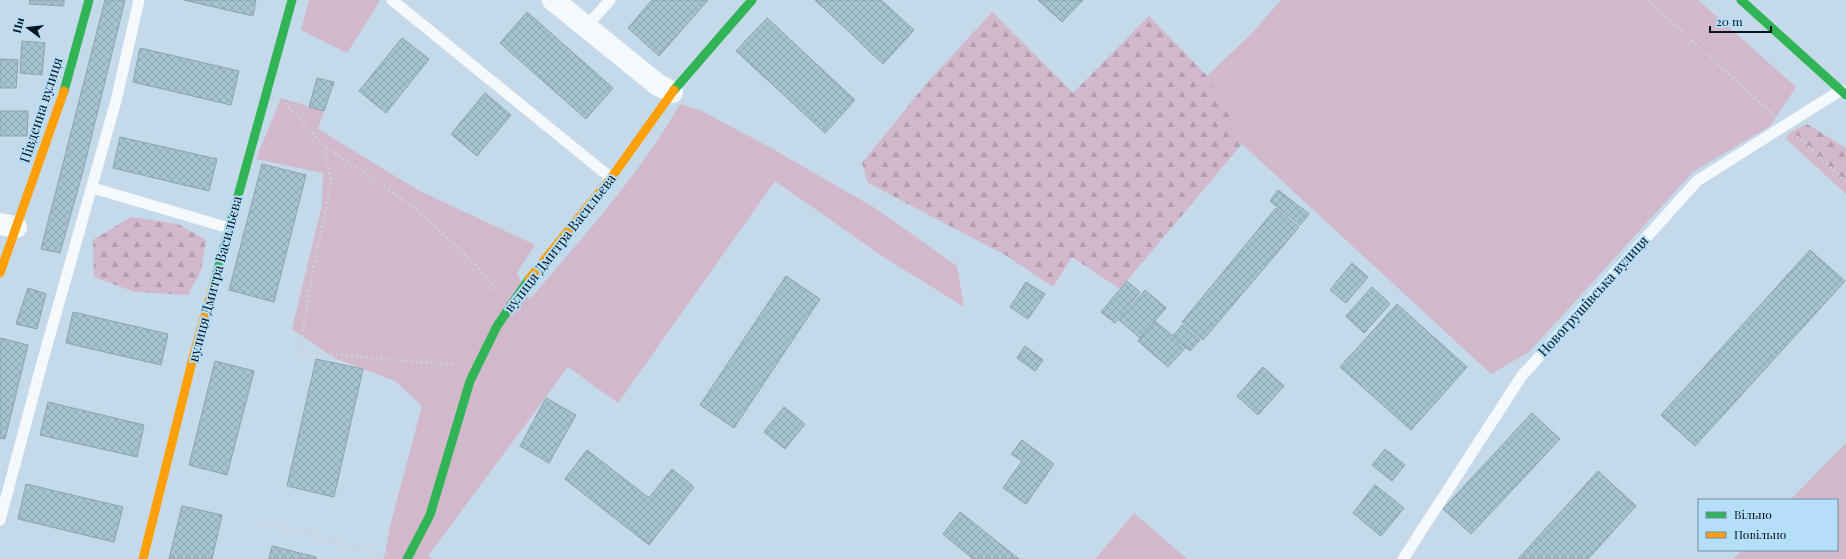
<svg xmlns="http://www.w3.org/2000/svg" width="1846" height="559" viewBox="0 0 1846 559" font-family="'Playfair Display',serif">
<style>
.green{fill:#d1b8cb}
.forest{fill:url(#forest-firs)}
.building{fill:url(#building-cross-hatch);stroke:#8ea1ab}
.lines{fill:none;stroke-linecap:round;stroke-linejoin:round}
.path{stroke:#ccd3d7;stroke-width:2.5;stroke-dasharray:2 3;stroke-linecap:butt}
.lane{stroke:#f6f9fc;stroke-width:11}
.street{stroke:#f6f9fc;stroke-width:22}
.fast{stroke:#30b455;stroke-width:9}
.slow{stroke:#ff9f0a;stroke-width:9}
.labels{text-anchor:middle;stroke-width:4;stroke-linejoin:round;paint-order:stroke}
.street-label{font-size:14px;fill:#06141e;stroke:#b5def9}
</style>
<defs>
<pattern id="forest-firs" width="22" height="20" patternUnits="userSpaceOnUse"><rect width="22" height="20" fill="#d1b8cb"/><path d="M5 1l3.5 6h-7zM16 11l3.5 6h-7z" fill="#b29dae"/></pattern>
<pattern id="building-cross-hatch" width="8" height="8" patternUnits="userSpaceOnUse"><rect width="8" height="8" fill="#a6c3d0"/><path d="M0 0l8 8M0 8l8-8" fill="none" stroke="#8da7b2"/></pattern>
</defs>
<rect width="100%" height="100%" fill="#c4daea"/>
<g class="green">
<path d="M309 0H378L380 1 347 53 301 30Z"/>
<path d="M1281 0H1698L1796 87 1770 126 1693 172 1529 352 1491 374 1242 144 1229 111 1207 76 1252 33Z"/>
<path d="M281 98 324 111 318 129 418 190 535 245 517 273 530 299C583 237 639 175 680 104L700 110 771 148 875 208 957 266 964 307 885 258 775 181 618 403 568 367 428 556 433 559H384L390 526 422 406 395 381 334 358 292 329 322 205 323 173 256 159Z"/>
<path d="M1846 443V559H1733L1742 550H1837V500H1790Z"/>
<path d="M1134 513 1187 559H1095Z"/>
</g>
<g class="forest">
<path d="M992 12 1073 93 1149 16 1207 76 1229 111 1242 144 1120 289 1072 257 1053 287 1007 256 868 183 862 163 926 84Z"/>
<path d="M1807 124 1846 148V194L1785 138 1794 130Z"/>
<path d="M131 217 178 224 206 240 201 271 188 295 135 292 94 277 93 240Z"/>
</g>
<g class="building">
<path d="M30 0H64V6L29 4Z"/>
<path d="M105 0H125L83 171 60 253 41 249Z"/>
<path d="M184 0H256L253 16Z"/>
<path d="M652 0H708L659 56 628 28Z"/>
<path d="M815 0H881L914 30 883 64Z"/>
<path d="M1038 0H1083L1062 22Z"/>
<path d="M527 12 613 88 586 119 500 43Z"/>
<path d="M767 18 855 100 825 133 736 51Z"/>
<path d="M402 38 429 59 386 113 359 91Z"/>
<path d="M22 41 45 43 42 75 20 73Z"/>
<path d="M140 48 239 71 231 105 133 82Z"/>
<path d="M0 59 18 60 16 88H0Z"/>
<path d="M317 78 334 82 324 111 309 107Z"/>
<path d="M485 93 511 115 477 156 451 134Z"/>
<path d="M0 111H28L27 136H0Z"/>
<path d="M120 137 217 159 209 191 113 168Z"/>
<path d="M262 164 306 175 274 302 229 290Z"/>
<path d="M1278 190 1309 214 1300 225 1270 201Z"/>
<path d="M1276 208 1299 227 1203 340 1182 322Z"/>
<path d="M1810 250 1845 281 1695 446 1661 415Z"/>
<path d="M1352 263 1368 277 1346 303 1330 290Z"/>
<path d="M786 276 820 299 734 428 700 405Z"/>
<path d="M1127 281 1140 292 1115 323 1101 312Z"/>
<path d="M1026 282 1045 294 1028 319 1010 307Z"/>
<path d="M1372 287 1390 304 1364 333 1346 316Z"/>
<path d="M28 288 46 294 37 329 16 324Z"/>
<path d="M1145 290 1166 308 1140 338 1119 320Z"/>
<path d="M1397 304 1467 367 1411 430 1340 367Z"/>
<path d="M73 312 168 334 161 365 66 343Z"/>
<path d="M1155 321 1186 347 1168 367 1138 341Z"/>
<path d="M1182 325 1200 340 1190 351 1173 336Z"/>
<path d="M0 338 28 345 5 439 0 438Z"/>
<path d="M1025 346 1043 360 1035 371 1017 358Z"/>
<path d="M316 359 363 369 334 497 287 486Z"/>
<path d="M215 361 254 371 227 475 189 465Z"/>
<path d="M1263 367 1284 386 1258 415 1237 396Z"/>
<path d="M546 398 576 415 549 463 520 446Z"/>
<path d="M48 402 144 425 137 457 40 435Z"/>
<path d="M784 407 805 424 785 449 764 432Z"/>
<path d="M1532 413 1560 439 1471 534 1443 509Z"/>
<path d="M1022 440 1054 464 1026 504 1003 488 1022 461 1011 454Z"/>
<path d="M1385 449 1405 465 1392 481 1372 465Z"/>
<path d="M587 450 649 498 672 469 694 487 649 545 565 479Z"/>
<path d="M1598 471 1636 506 1588 559H1518Z"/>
<path d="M26 484 123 507 114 542 18 519Z"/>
<path d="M1375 485 1404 508 1381 536 1353 513Z"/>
<path d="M182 506 222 515 212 559H169Z"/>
<path d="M960 512 1019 559H973L943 534Z"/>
<path d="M272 546 316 557V559H269Z"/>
</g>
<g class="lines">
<g class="path">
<path d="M1647 0 1774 115"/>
<path d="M285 103 325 147 331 183 315 259 299 352C351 355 402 362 454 364"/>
<path d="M1797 136 1846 182"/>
<path d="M326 147 415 208 472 261 492 285 495 292"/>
<path d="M261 521 376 553H388"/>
</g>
<g class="lane">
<path d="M392 0 611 178"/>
<path d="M586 27 610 0"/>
<path d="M93 188 229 228"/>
<path d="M0 520 42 363 116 101 139 0"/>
<path d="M1403 559 1521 377 1697 181 1841 90"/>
</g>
<g class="street">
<path d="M553 0 658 85 672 92"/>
<path d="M0 224 16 227"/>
</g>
<g class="fast">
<path d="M1741 0 1846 95"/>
<path d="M674 90 752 0"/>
<path d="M64 91 89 0"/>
<path d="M214 283 292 0"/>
<path d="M407 559 430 515 470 381 497 326 529 279"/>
</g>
<g class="slow">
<path d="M0 273 64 91"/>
<path d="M529 279 611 178 674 90"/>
<path d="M143 559 193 358 214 283"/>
</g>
</g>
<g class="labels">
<g class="street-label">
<text transform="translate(41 110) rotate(-72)" y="5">Південна вулиця</text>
<text transform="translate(560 243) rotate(-52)" y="5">вулиця Дмитра Васильєва</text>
<text transform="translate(215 279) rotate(-75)" y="5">вулиця Дмитра Васильєва</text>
<text transform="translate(1593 296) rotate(-48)" y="5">Новогрушівська вулиця</text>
</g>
</g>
<rect x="1698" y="499" width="140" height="52" fill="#b5def9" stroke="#6f8da1"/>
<rect x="1706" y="512" width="20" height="6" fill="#30b455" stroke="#6f8da1"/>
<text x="1734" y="519" font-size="12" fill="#06141e">Вільно</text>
<rect x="1706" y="532" width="20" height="6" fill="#ff9f0a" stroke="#6f8da1"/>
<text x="1734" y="539" font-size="12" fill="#06141e">Повільно</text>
<g transform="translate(28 28) rotate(285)" stroke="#b5def9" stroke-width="3" paint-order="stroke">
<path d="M0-3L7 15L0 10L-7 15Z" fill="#06141e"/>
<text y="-6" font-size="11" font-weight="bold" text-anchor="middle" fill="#06141e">Пн</text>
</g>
<path d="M1710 26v6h61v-6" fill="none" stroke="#06141e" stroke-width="2"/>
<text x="1716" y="26" font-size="12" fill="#06141e" stroke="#b5def9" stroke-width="3" paint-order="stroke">20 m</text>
</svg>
